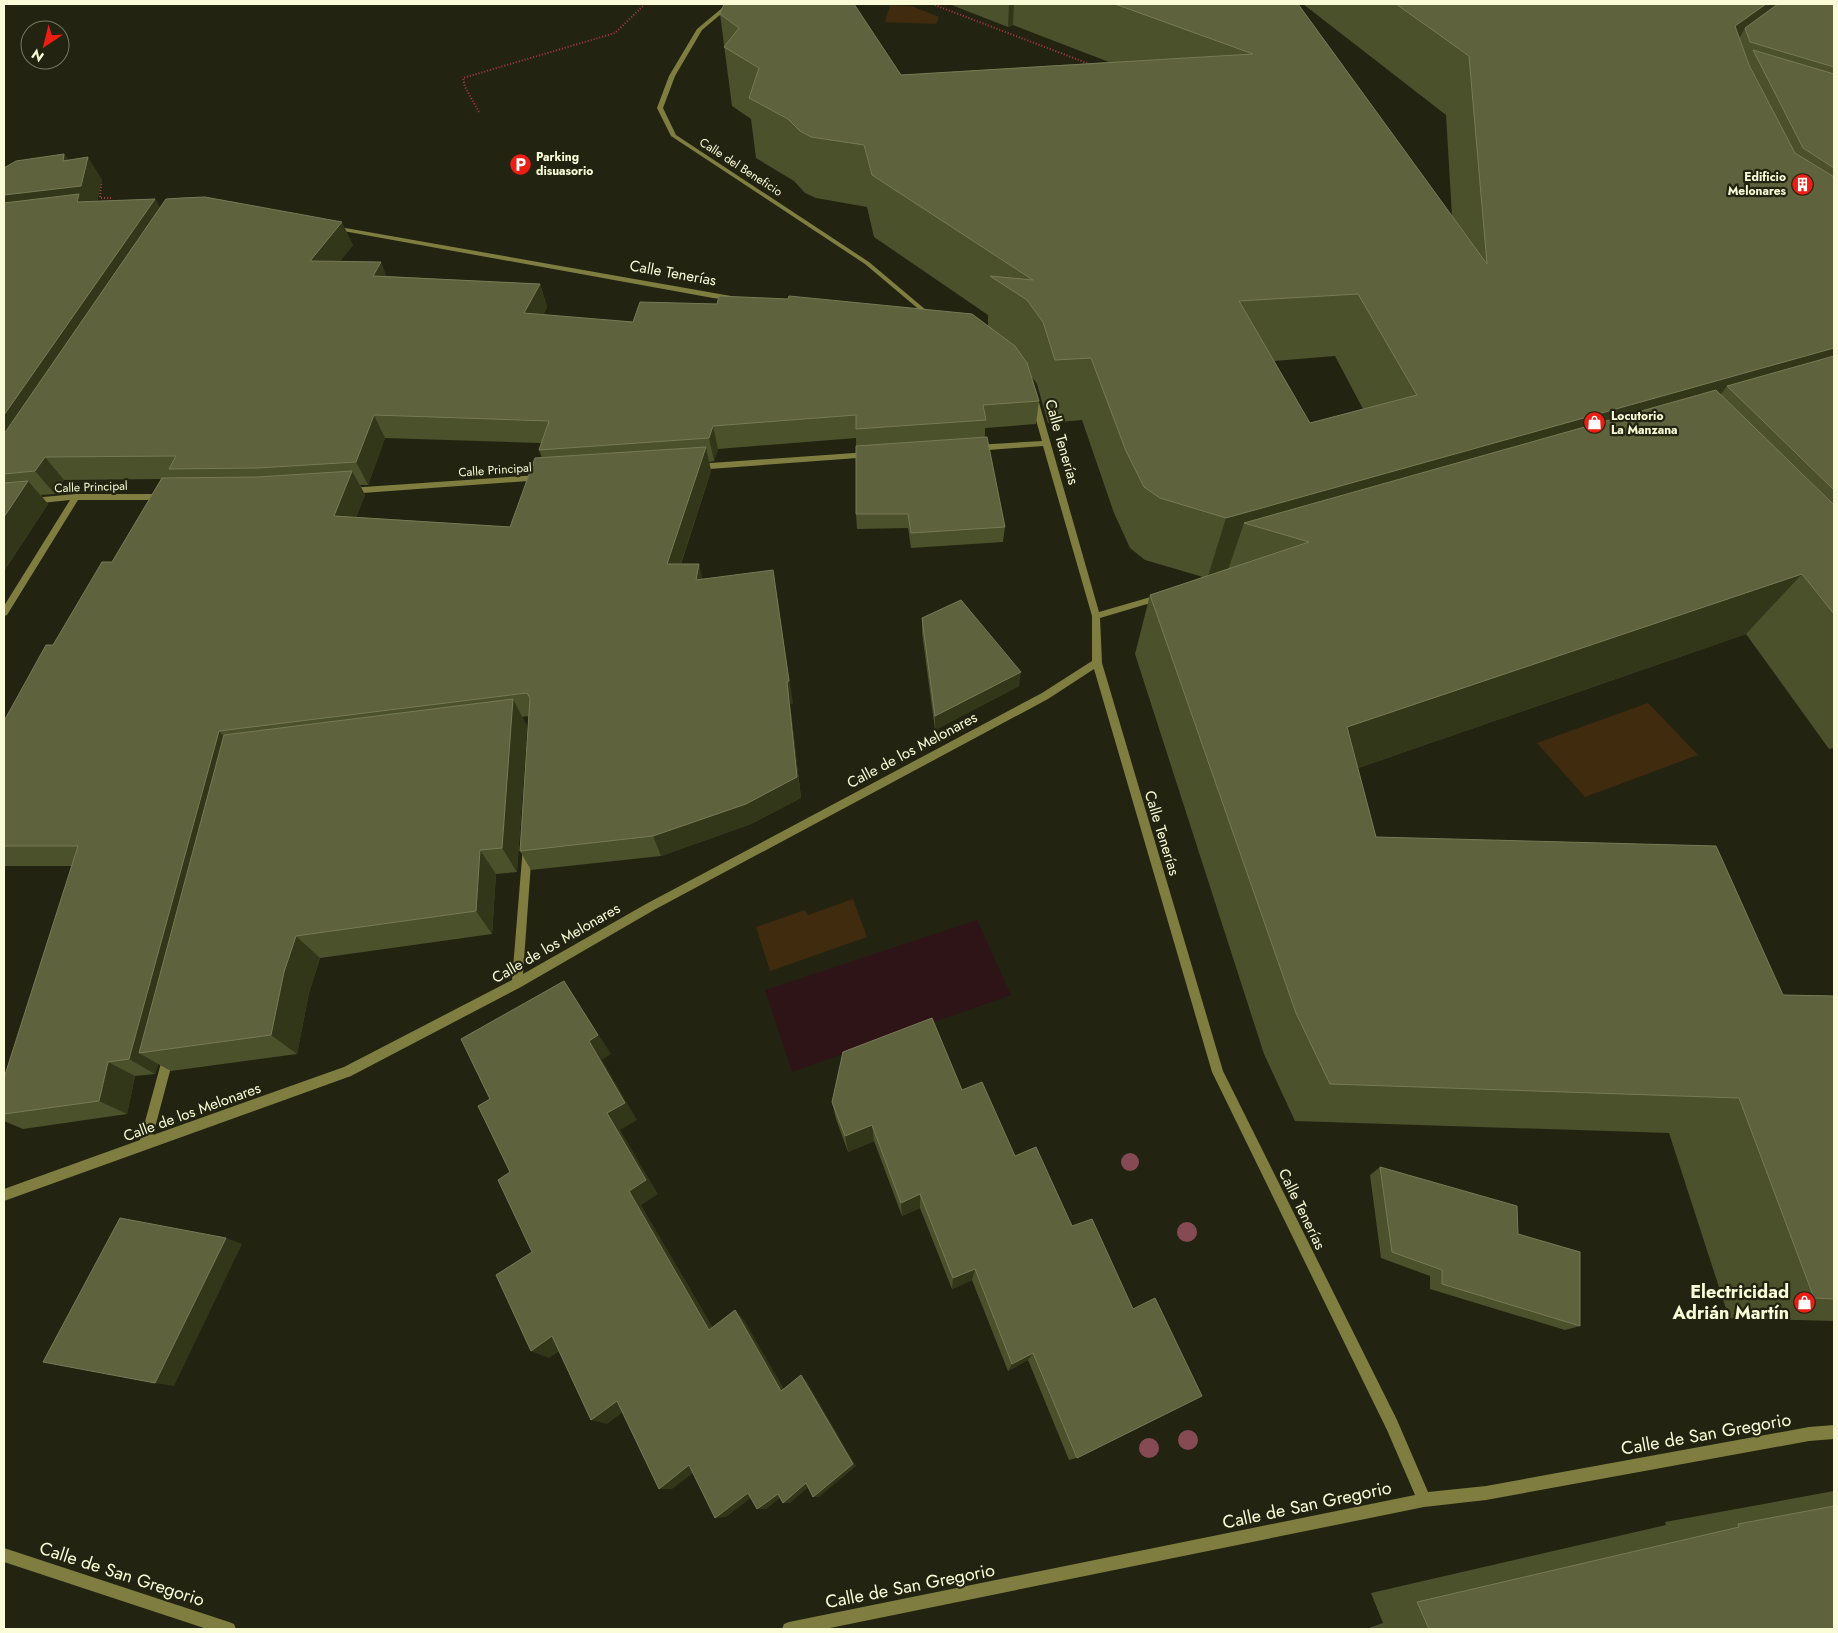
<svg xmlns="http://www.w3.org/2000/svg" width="1838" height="1633" viewBox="0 0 1838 1633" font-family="Jost,sans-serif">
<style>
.green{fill:#2e1417}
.water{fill:#402b0e}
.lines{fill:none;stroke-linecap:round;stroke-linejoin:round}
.path{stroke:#ae3947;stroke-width:2;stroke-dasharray:1 2;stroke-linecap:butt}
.street{fill:#7f7e40;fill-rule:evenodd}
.tree{fill:#854a54}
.wall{fill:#4b512b;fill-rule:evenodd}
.shaded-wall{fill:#333719}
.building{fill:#5e633d;stroke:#767b56;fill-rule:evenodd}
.labels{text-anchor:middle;stroke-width:4.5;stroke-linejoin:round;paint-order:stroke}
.far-poi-label{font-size:12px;font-weight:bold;fill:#fafcd7;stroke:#222411;text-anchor:start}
.far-street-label{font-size:12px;fill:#fafcd7;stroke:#222411}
.street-label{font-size:15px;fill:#fafcd7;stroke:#222411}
.near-poi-label{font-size:18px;font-weight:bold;fill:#fafcd7;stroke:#222411;text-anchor:end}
.near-street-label{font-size:18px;fill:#fafcd7;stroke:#222411}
</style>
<rect width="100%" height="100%" fill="#222411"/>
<path class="green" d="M977 920 1011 995 792 1072 765 990Z"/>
<g class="water">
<path d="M890 5 911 6 939 17 936 24 885 22Z"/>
<path d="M1648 703 1698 755 1585 797 1537 743Z"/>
<path d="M853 899 867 937 770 971 756 927 805 910 808 915Z"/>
</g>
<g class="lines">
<g class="path">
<path d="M932 4 1092 65"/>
<path d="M479 112 465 87 463 78 615 33 645 4"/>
<path d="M101 184 100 198H111"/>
</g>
<g class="street">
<path d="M727 4H733L702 30 675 76 663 108 676 135 869 262 926 310V312H922L865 264 671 136 657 108 669 76 697 29Z"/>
<path d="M334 226 731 296 734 298 731 300 713 298 332 229V227Z"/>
<path d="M1031 397H1037L1038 399 1099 612 1161 594 1165 597 1164 599 1100 618 1102 663 1223 1071 1397 1420 1428 1492 1486 1486 1809 1427 1834 1425V1439L1809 1441 1486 1500 1424 1507 825 1629H782L784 1624 789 1622 1415 1495 1387 1430 1212 1072 1094 669 1048 699 654 910 521 987 351 1076 4 1201V1189L140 1140 164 1052 168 1050 172 1052 174 1056 153 1135 344 1067 512 980 523 846 527 845 531 846 532 849 523 974 646 904 1042 693 1092 661V616L1043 446 975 451 971 448 975 445 1042 441 1030 399Z"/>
<path d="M868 452 872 455 871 457 696 470 692 467 696 464Z"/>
<path d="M539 475 542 476V480L349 494 345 491 349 488Z"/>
<path d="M76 494H162L166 497 162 500H78L7 615 4 616V606L70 500 32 504 28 501 32 498Z"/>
<path d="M4 1548 229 1622 234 1624 236 1629H207L4 1562Z"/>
</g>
</g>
<g class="tree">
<circle cx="1130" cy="1162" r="9"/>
<circle cx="1187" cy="1232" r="10"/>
<circle cx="1188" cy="1440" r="10"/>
<circle cx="1149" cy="1448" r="10"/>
</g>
<g class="wall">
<path d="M949 4H1298L1452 216 1446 115 1303 4H1834V748L1829 749 1746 634 1358 768 1376 837 1783 995 1834 996V1321L1729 1318 1669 1133 1295 1121 1264 1054 1135 654 1150 595 1203 577 1145 560 1130 548 1114 513 1082 420 1048 423 1037 384 1032 377 1039 401 1036 424 985 428V437L1005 527 1003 542 911 548 908 528 857 529 856 514V438L718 449 714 461 709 462 711 471 681 564 703 579 793 703 790 704 801 798 751 824 661 856 531 870 520 851 529 716 522 717 527 726 517 872 496 874 492 934 320 958 309 993 297 1054 171 1071 158 1064 155 1074 135 1076 127 1114 23 1129 4 1121V1078L72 866H4V721L53 645 112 562 161 479 64 480 55 494 41 495 48 504 4 571V168L64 154 68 160 102 180 97 201 155 199 160 208 353 245 339 262 387 276 540 284 547 307 543 315 633 322 988 326V315L874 237 867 207 816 198 805 193 794 181 756 158 751 119 732 106 720 14 901 75 1109 62 1013 25 1008 27ZM1335 356 1363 409 1310 423 1274 361ZM385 438 541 443 539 450 542 458 510 527 356 517 365 495 360 485H368Z"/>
<path d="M922 618 1019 686 935 730 922 633Z"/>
<path d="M932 1018 1077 1458 1069 1460 1028 1360 1008 1371 972 1280 952 1289 920 1208 902 1216 874 1141 848 1152 836 1119 832 1102Z"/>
<path d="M1380 1167 1518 1234 1580 1326 1565 1330 1430 1289V1276L1381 1258 1370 1175Z"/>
<path d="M1834 1491V1629H1366L1383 1623 1371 1593 1666 1525 1665 1522Z"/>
</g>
<g class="shaded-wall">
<path d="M1009 4H1014L1013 25 1008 27Z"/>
<path d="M1766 4H1791L1745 28 1721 71 1735 26Z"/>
<path d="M64 154 79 177 63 161Z"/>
<path d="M88 157 102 180 95 208 4 220V195Z"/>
<path d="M155 199 168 222 4 467V415Z"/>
<path d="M342 222 353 245 321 284 310 261Z"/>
<path d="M381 262 390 285 373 276Z"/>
<path d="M540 284 547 307 531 336 524 313Z"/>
<path d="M1834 348V395L1727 386 1689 438 1244 523 1227 573 1207 579 1226 518Z"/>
<path d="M374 415 385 438 368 485 356 462Z"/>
<path d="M713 426 718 449 714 461 709 438Z"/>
<path d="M706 447 711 471 673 587 667 564Z"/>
<path d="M45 457 64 480 55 494 35 471Z"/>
<path d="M352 471 365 495 348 540 334 516Z"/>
<path d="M28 481 48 504 4 571V517Z"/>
<path d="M699 564 704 587 696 580Z"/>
<path d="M773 570 793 703 790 704 801 798 751 824 661 856 653 836Z"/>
<path d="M1802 574 1746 634 1317 782 1347 727Z"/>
<path d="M1021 672 1019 686 935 730V716Z"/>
<path d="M513 699 527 726 517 872 502 848Z"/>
<path d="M219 731 239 752 139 1053 158 1064 155 1074 129 1059Z"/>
<path d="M480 850 496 874 492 934 476 911Z"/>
<path d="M296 936 320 958 309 993 297 1054 271 1035 284 972Z"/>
<path d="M564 981 611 1054 602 1060 637 1120 620 1130 658 1194 641 1205 719 1338 709 1330 629 1191 607 1113 589 1041Z"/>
<path d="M108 1062 135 1076 127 1114 99 1101Z"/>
<path d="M872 1125 874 1141 848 1152 845 1136Z"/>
<path d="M920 1194V1208L902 1216 901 1203Z"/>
<path d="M226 1238 242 1244 174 1386 155 1383Z"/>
<path d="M975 1269 972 1280 952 1289 953 1278Z"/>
<path d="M735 1310 744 1320 788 1396 781 1391Z"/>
<path d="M552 1336 570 1344 549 1358 531 1351Z"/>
<path d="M1033 1353 1028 1360 1008 1371 1012 1364Z"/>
<path d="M801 1375 807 1382 856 1466 819 1497H813Z"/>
<path d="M617 1401 631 1406 607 1424 591 1420Z"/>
<path d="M689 1465 701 1467 672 1489H659Z"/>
<path d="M806 1483 812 1484 790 1503H783Z"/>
<path d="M748 1493 756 1494 726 1517 715 1518Z"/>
<path d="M778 1494H785L766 1509H757Z"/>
</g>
<g class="building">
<path d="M724 4H854L901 75 1253 54 1115 4H1298L1487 264 1469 56 1396 4H1766L1735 26 1749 65 1795 153 1834 177V348L1226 518 1160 498 1144 487 1126 451 1091 358 1055 360 1043 322 1027 300 990 276 1033 280 872 175 864 145 811 137 800 131 788 119 749 98 759 68 724 47 739 28 720 14ZM1358 294 1417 395 1310 423 1239 301Z"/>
<path d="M1778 4H1834V67L1750 42 1745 28Z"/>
<path d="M1753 50 1834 74V168L1803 148Z"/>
<path d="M64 154 63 161 88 157 81 186 4 195V168L16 161Z"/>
<path d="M79 194 77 202 155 199 4 415V203Z"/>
<path d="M205 197 342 222 310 261 381 262 373 276 540 284 524 313 633 322 640 302 717 304 719 296 788 299 789 296 972 314 1015 346 1027 363 1039 401 983 405 986 420 856 429V415L713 426 709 438 539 450 549 421 374 415 356 462 258 468 169 469 176 456 45 457 35 471 4 474V434L166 199 181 198Z"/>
<path d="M1834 356V490L1727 386Z"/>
<path d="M1716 390 1834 505V614L1802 574 1347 727 1376 837 1716 846 1783 995 1834 996V1299L1814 1298 1739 1098 1330 1084 1296 1013 1150 595 1309 542 1244 523Z"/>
<path d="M987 437 1005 527 911 533 908 514H856V446Z"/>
<path d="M706 447 667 564H699L696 580 773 570 789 681 787 682 797 777 746 804 653 836 520 851 530 698 527 693 219 731 129 1059 108 1062 99 1101 4 1114V1078L78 846H4V721L46 645H53L102 562H112L162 478 258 477 352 471 334 516 510 527 535 458Z"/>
<path d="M28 481 4 517V483Z"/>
<path d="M961 600 1021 672 935 716 922 618Z"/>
<path d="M513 699 502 848 480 850 476 911 296 936 284 972 271 1035 139 1053 224 735Z"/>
<path d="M564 981 598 1035 589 1041 625 1103 607 1113 646 1180 629 1191 709 1330 735 1310 781 1391 801 1375 853 1464 813 1497 806 1483 783 1503 778 1494 757 1509 748 1493 715 1518 689 1465 659 1489 617 1401 591 1420 552 1336 531 1351 496 1275 532 1252 498 1180 510 1172 478 1106 490 1099 461 1039Z"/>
<path d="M932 1018 962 1090 982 1082 1015 1156 1036 1147 1072 1226 1092 1219 1133 1309 1155 1298 1202 1396 1077 1458 1033 1353 1012 1364 975 1269 953 1278 920 1194 901 1203 872 1125 845 1136 832 1102 843 1052Z"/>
<path d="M1380 1167 1517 1206 1518 1234 1580 1252V1326L1442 1284V1270L1392 1252Z"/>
<path d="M120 1218 226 1238 155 1383 43 1362Z"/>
<path d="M1834 1506V1629H1429L1417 1602 1739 1527 1738 1524Z"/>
</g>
<defs>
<symbol id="parking-disc" viewBox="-11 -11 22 22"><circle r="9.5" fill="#ec1d13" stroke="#222411"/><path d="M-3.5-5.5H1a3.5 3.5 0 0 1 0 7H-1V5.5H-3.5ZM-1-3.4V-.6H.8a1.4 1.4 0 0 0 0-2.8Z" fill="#fff"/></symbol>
<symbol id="building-disc" viewBox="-11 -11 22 22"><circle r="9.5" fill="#ec1d13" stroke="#222411"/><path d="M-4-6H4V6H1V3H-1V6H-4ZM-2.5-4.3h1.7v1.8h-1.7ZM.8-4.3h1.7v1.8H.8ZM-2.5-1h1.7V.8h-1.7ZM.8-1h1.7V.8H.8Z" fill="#fff"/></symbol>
<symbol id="shop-disc" viewBox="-11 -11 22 22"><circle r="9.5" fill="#ec1d13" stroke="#222411"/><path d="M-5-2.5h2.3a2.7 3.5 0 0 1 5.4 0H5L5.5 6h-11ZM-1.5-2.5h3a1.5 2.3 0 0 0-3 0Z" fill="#fff"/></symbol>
</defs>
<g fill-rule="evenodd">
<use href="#parking-disc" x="508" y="152" width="25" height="25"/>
<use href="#building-disc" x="1790" y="172" width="25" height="25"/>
<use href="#shop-disc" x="1582" y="410" width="25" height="25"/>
<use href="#shop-disc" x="1792" y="1290" width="25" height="25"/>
</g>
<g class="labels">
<g class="far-poi-label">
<text x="536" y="161">Parking<tspan x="536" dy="14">disuasorio</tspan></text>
<text x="1786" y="181" text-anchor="end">Edificio<tspan x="1786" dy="14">Melonares</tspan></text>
<text x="1611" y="420">Locutorio<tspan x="1611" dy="14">La Manzana</tspan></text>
</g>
<g class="far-street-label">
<text transform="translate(741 167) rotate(33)" y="4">Calle del Beneficio</text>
<text transform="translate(495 470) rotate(-4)" y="4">Calle Principal</text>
<text transform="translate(91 487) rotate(-2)" y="4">Calle Principal</text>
</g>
<g class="street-label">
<text transform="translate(673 273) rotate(10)" y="5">Calle Tenerías</text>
<text transform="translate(1062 442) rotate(74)" y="5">Calle Tenerías</text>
<text transform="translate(912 750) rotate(-28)" y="5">Calle de los Melonares</text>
<text transform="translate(1162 833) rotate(73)" y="5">Calle Tenerías</text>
<text transform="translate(556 943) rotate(-30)" y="5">Calle de los Melonares</text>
<text transform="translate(192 1112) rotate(-20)" y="5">Calle de los Melonares</text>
<text transform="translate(1302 1209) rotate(64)" y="5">Calle Tenerías</text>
</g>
<g class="near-poi-label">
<text x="1789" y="1298">Electricidad<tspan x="1789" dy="21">Adrián Martín</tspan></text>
</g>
<g class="near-street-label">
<text transform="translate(1706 1434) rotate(-10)" y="6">Calle de San Gregorio</text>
<text transform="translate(1307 1505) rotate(-12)" y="6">Calle de San Gregorio</text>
<text transform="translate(122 1574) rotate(18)" y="6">Calle de San Gregorio</text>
<text transform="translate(910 1586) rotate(-11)" y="6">Calle de San Gregorio</text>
</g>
</g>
<rect width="1838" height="1633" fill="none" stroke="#fafcd7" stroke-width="10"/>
<g transform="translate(45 45) rotate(215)"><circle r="24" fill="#222411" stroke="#787a60"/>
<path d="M0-4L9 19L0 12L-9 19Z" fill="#ec1d13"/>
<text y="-8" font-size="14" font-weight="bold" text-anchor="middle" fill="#fafcd7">N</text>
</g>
</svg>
